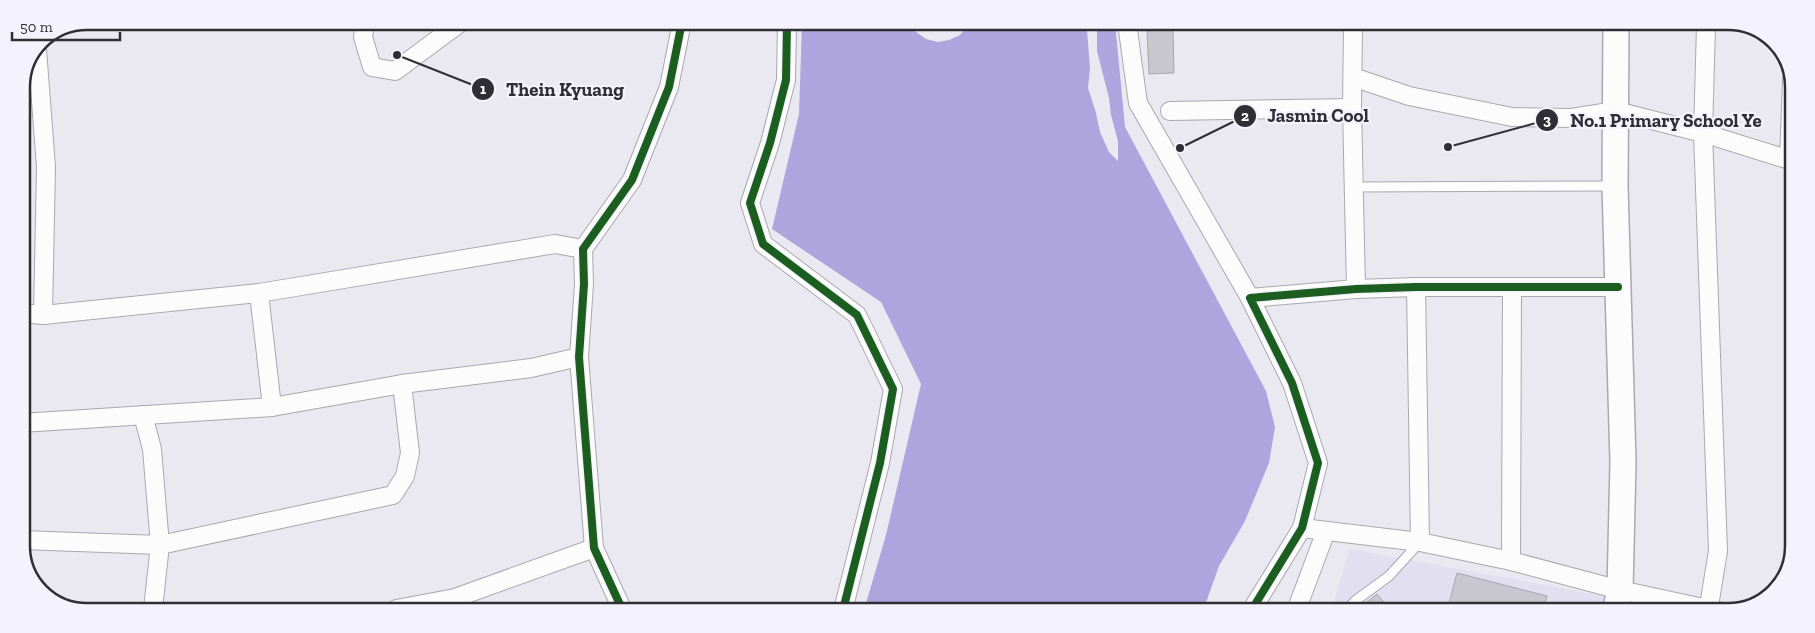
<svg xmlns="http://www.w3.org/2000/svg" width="1815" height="633" viewBox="0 0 1815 633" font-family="'Zilla Slab',serif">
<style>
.built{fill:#e1dff0}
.water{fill:#aea5de;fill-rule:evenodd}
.pier{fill:#eae9f2}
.building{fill:#c8c7cf;stroke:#a8a7ae}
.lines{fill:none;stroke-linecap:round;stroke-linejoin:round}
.lane-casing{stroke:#a9a8ae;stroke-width:11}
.street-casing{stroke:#a9a8ae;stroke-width:20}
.secondary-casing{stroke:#a9a8ae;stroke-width:28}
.lane{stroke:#fcfcfd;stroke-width:9}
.street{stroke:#fcfcfd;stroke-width:18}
.secondary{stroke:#fcfcfd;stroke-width:25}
.cycleway-casing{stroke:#f4f3fd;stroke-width:11}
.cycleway{stroke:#1b5e20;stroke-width:8}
.rim{fill:none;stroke:#2f2e35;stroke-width:2.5}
.leader{fill:none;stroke:#2f2e35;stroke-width:2}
.callout-dot{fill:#2f2e35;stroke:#f4f3fd;stroke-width:2}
.mark-label{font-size:15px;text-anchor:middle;font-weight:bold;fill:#fff}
.callout-label{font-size:19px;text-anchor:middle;font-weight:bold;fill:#2f2e35;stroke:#f4f3fd;stroke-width:4.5;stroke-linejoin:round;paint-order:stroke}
</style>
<rect width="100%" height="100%" fill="#eae9f2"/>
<path class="built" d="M1350 549 1609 597 1604 611H1331Z"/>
<path class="water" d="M802 23H1115L1125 127 1266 391 1275 427 1269 463 1245 521 1219 566 1203 611 864 610 886 535 921 384 881 302 772 229 799 114ZM1087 30 1097 31V51L1109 98 1111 115 1118 141V161L1109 152 1100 132 1096 113 1088 88 1090 68Z"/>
<path class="pier" d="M910 23H969L960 35 949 40 938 42 926 39 916 32Z"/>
<g class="building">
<path d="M1173 29 1174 73 1149 74 1147 31Z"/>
<path d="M1457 573 1547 596 1543 611H1447Z"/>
<path d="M1377 594 1387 606 1381 611H1356Z"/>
</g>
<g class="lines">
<defs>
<g id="lane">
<path d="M1354 187 1614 186"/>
<path d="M1346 611 1355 601 1389 576 1420 542"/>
</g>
<g id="street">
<path d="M365 22 363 37 372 67 395 71 461 22"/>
<path d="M787 23 786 80 770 143 750 203 763 244 857 315 893 389 880 463 843 610"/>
<path d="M1127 23 1138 103 1250 298"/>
<path d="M1353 24 1352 108 1356 289"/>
<path d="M1706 25 1703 133 1718 551 1708 612"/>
<path d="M37 49 46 167 43 315"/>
<path d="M1353 77 1409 96 1512 117 1571 118 1616 111 1703 133 1793 161"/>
<path d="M1170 111 1352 108"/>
<path d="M1789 160 1792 80"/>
<path d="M1416 287 1420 542"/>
<path d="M259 293 272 407"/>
<path d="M21 313 43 315 259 293 555 244 583 249"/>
<path d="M143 415 152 449 160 545 153 609"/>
<path d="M21 423 272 407 402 384 531 368 579 357"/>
<path d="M1302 528 1420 542 1511 561 1620 590 1722 612"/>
<path d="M21 540 160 545 393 495 405 476 410 453 402 384"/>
<path d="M1511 561 1512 288"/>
<path d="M396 609 455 598 594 548"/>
<path d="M622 609 594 548 579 357 584 284 583 249 632 180 669 87 682 22"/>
<path d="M1251 611 1302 528 1318 463 1292 383 1250 298 1356 289 1416 287H1618"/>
<path d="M1296 611 1326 531"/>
</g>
<path id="secondary" d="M1615 612 1620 590 1623 462 1615 186 1616 24"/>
</defs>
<use href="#lane" class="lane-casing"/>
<use href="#street" class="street-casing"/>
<use href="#secondary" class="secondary-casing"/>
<use href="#lane" class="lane"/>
<use href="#street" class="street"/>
<use href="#secondary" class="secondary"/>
<defs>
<g id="cycleway">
<path d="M787 23 786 80 770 143 750 203 763 244 857 315 893 389 880 463 843 610"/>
<path d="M622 609 594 548 579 357 584 284 583 249 632 180 669 87 682 22"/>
<path d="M1251 611 1302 528 1318 463 1292 383 1250 298 1356 289 1416 287H1618"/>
</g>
</defs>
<use href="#cycleway" class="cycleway-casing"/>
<use href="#cycleway" class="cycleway"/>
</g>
<path d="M0 0H1815V633H0ZM87 30H1728A57 57 0 0 1 1785 87V546A57 57 0 0 1 1728 603H87A57 57 0 0 1 30 546V87A57 57 0 0 1 87 30Z" fill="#f4f3fd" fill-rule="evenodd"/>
<path class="rim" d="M87 30H1728A57 57 0 0 1 1785 87V546A57 57 0 0 1 1728 603H87A57 57 0 0 1 30 546V87A57 57 0 0 1 87 30Z"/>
<path class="leader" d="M397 55L483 89M1180 148L1245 116M1448 147L1547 120"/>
<g class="callout-dot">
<circle cx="397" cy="55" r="5"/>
<circle cx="1180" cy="148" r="5"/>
<circle cx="1448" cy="147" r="5"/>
<circle cx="483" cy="89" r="12"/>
<circle cx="1245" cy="116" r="12"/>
<circle cx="1547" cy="120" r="12"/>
</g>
<g class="mark-label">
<text x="483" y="94">1</text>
<text x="1245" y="121">2</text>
<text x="1547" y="125">3</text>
</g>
<g class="callout-label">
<text x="565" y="96">Thein Kyuang</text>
<text x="1318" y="122">Jasmin Cool</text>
<text x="1666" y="127">No.1 Primary School Ye</text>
</g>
<path d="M12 32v8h108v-8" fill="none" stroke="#2f2e35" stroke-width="2.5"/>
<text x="20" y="32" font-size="15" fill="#2f2e35" stroke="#f4f3fd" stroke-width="4" paint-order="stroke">50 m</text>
</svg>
